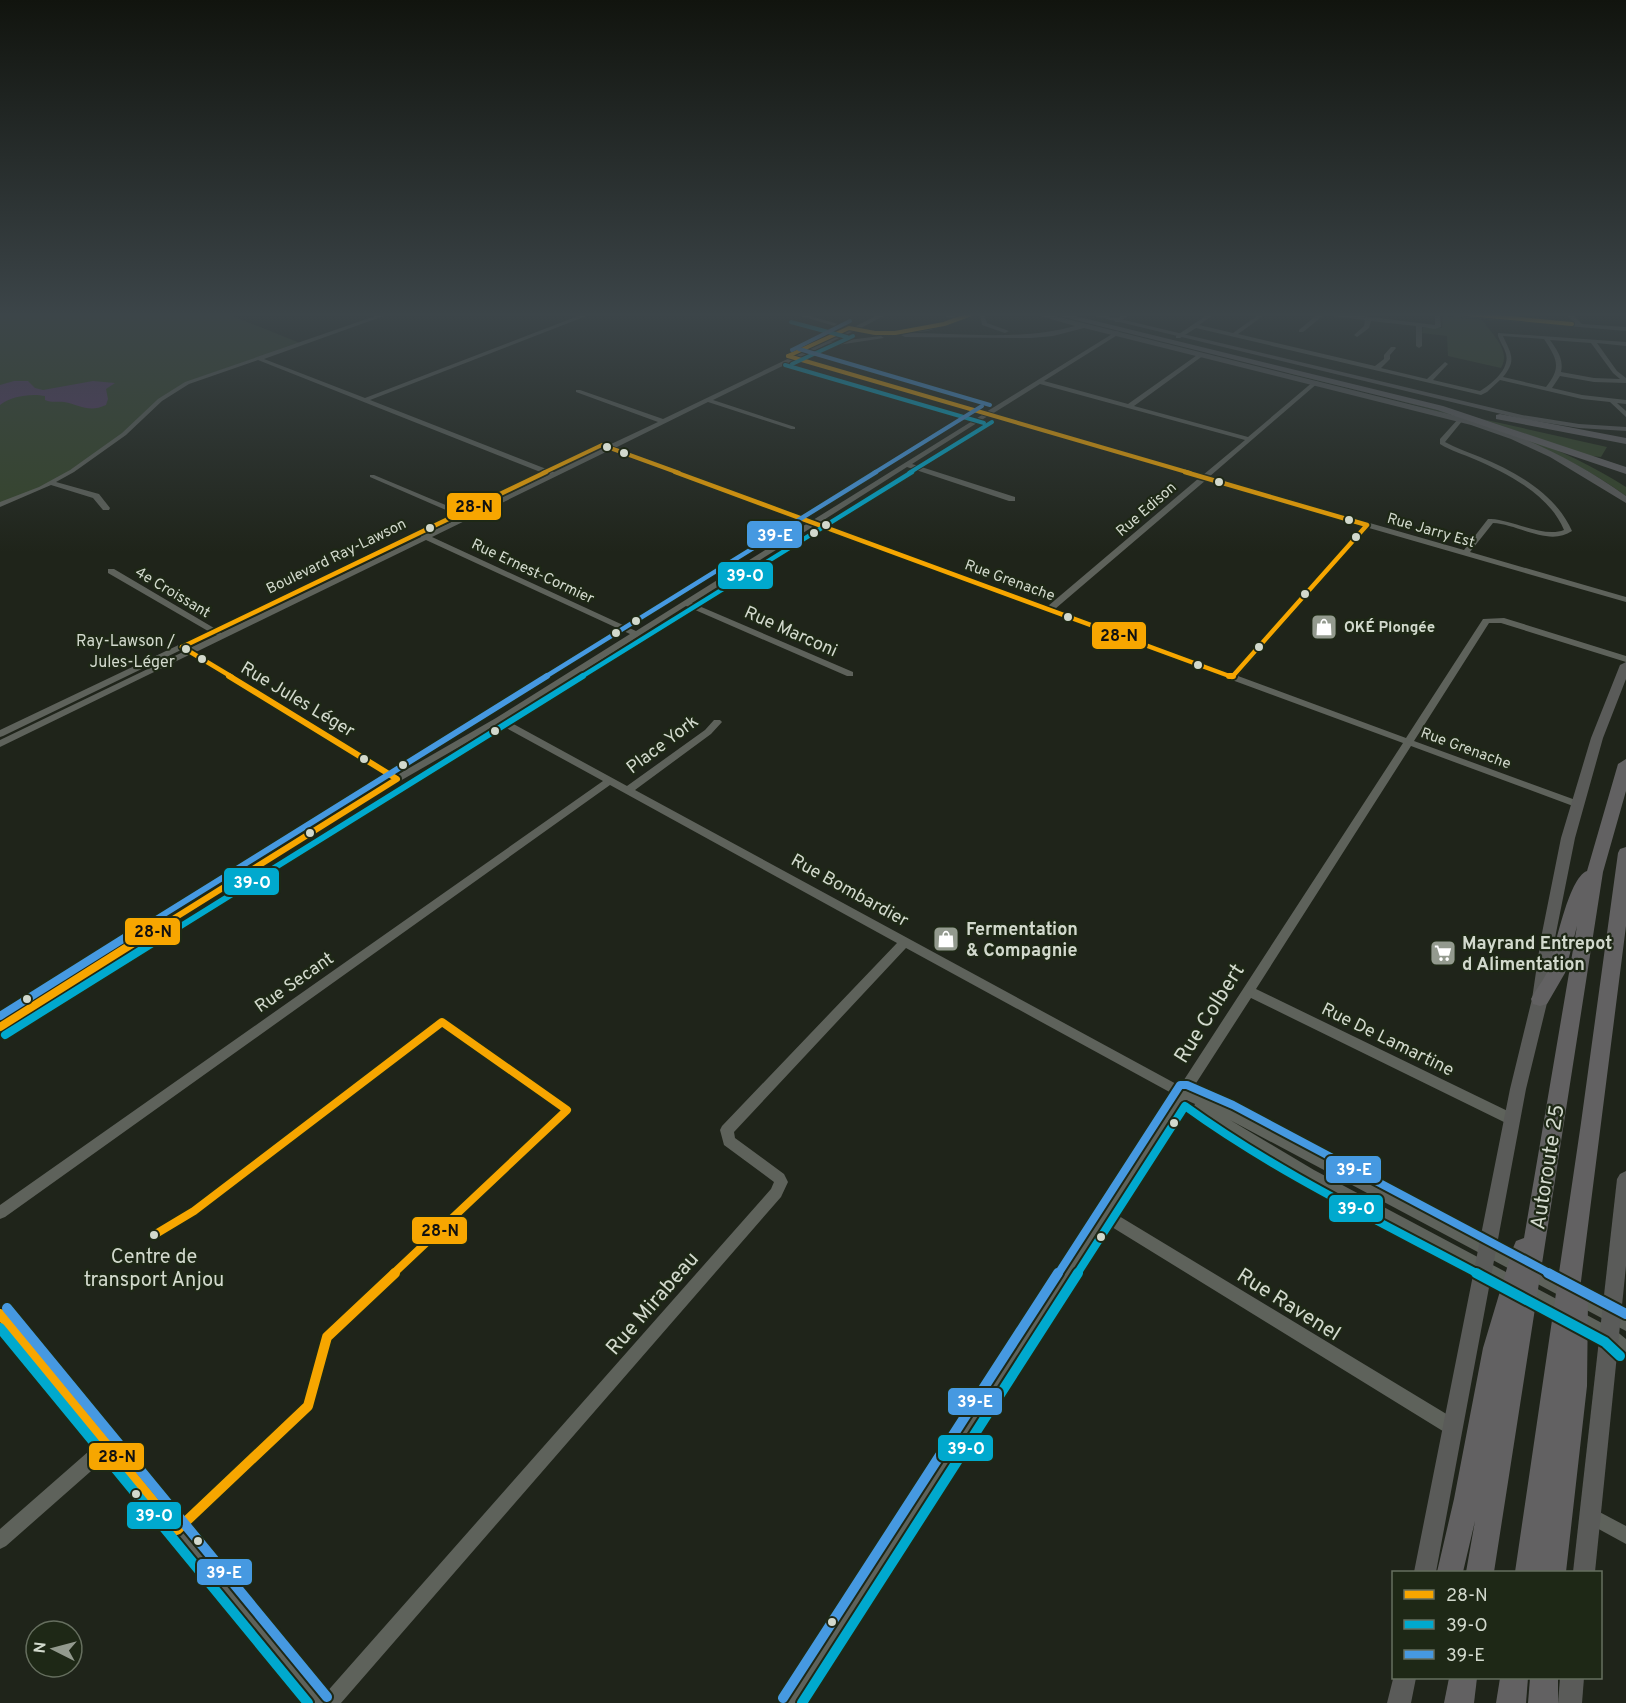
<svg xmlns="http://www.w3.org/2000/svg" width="1626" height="1703" viewBox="0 0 1626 1703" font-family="Overpass,sans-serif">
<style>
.green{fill:#35452a}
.water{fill:#583d68}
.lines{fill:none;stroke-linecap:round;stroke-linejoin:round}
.minor{fill:#5e625b;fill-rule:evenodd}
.major{fill:#5a5b59;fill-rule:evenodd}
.highway{fill:#626162;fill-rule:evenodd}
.bus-1-far4-casing{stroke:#1e2816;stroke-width:6}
.bus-1-far3-casing{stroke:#1e2816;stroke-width:8}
.bus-1-far2-casing{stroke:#1e2816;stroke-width:10}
.bus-1-far1-casing{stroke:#1e2816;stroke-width:12}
.bus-1-casing{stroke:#1e2816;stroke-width:14}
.bus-2-far4-casing{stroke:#1e2816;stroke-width:6}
.bus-2-far3-casing{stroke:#1e2816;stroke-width:8}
.bus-2-far2-casing{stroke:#1e2816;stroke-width:10}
.bus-2-far1-casing{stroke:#1e2816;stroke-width:12}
.bus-2-casing{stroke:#1e2816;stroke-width:14}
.bus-3-far4-casing{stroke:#1e2816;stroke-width:6}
.bus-3-far3-casing{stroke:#1e2816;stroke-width:8}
.bus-3-far2-casing{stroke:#1e2816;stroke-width:10}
.bus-3-far1-casing{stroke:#1e2816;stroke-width:12}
.bus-3-casing{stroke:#1e2816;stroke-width:14}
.bus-1-far4{stroke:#f7a600;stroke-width:4}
.bus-1-far3{stroke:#f7a600;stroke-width:4.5}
.bus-1-far2{stroke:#f7a600;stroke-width:6}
.bus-1-far1{stroke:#f7a600;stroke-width:8}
.bus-1{stroke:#f7a600;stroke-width:10}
.bus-2-far4{stroke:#00a9ce;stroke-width:4}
.bus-2-far3{stroke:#00a9ce;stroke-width:4.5}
.bus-2-far2{stroke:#00a9ce;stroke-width:6}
.bus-2-far1{stroke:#00a9ce;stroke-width:8}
.bus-2{stroke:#00a9ce;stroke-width:10}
.bus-3-far4{stroke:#4699e1;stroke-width:4}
.bus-3-far3{stroke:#4699e1;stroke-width:4.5}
.bus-3-far2{stroke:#4699e1;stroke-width:6}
.bus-3-far1{stroke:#4699e1;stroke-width:8}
.bus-3{stroke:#4699e1;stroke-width:10}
.bus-dot{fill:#d2d9cd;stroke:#1e2816;stroke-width:2}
.labels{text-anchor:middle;stroke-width:4.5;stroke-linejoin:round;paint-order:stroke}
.far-street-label{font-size:15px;fill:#d2d9cd;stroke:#1e2816}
.far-poi-label{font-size:15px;font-weight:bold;fill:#d2d9cd;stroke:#1e2816;text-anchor:start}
.bus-label{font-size:16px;fill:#d2d9cd;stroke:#1e2816;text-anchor:end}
.street-label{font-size:18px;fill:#d2d9cd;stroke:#1e2816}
.poi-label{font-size:18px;font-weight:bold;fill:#d2d9cd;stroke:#1e2816;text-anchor:start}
.near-bus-label{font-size:20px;fill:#d2d9cd;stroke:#1e2816}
.near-street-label{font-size:21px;fill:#d2d9cd;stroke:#1e2816}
.line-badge{stroke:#1e2816;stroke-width:2}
.badge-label{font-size:16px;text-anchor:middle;font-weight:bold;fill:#fff}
.pale-badge-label{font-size:16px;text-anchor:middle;font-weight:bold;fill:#111}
</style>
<rect width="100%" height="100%" fill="#1f241a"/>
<g class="green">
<path d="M0 313H225L300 343 198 378 167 395 124 434 51 483 0 505Z"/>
<path d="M1443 316 1482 320C1491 333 1512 351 1501 368L1448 356 1447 336 1422 333 1423 328H1442Z"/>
<path d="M1284 372C1314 376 1344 387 1373 394 1460 415 1550 438 1626 487V496C1526 423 1402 403 1284 372Z"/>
<path d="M1482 419 1607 447 1601 457 1590 456Z"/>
</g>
<path class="water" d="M14 381H28L35 388 43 390 93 381 115 383 106 389 108 399 106 405C89 413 80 405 64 402 57 401 52 403 45 400V396C32 393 10 396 0 405V385Z"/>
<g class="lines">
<g class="minor">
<path d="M384 313H392L264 359 365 398 586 313H594L370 400 554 472 604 448 600 446V444L609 445 658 422 576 392V390H580L663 419 848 330 791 313H800L852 328 882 313H889L859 329C887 334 915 331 942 324 954 320 965 313 977 313L955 323 927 331 886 335 854 331 831 342 881 336 884 338 831 346 828 344 799 358 986 412 1117 331 1119 332V334L1044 381 1128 404 1200 353H1204V355L1134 406 1248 437 1314 381 1319 382 1209 477 1464 550 1488 519H1491C1513 520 1544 538 1564 530 1549 494 1508 474 1474 459 1463 454 1451 451 1440 444V439L1459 418H1463V420L1445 442C1456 448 1468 452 1480 457 1516 472 1555 493 1572 531 1549 547 1518 524 1493 523L1470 552 1626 597V602L1369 528 1238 676 1406 738 1483 619 1504 618 1626 656V662L1501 623H1489L1414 741 1581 802 1582 804 1581 806H1573L1411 746 1256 989 1518 1116 1520 1120 1518 1124 1513 1126 1508 1124 1251 998 1191 1091 1234 1109 1626 1316V1331L1230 1120 1314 1170 1615 1330 1626 1339V1357L1621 1354 1605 1340 1589 1331 1304 1178 1225 1131 1195 1110 1194 1106 1195 1104 1186 1100 1114 1213 1458 1421 1460 1427 1458 1433 1452 1435 1446 1433 1107 1224 802 1703H782L1175 1095 906 948 734 1132 735 1138 784 1174 788 1182 781 1197 341 1703H308L107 1457 6 1546 0 1549V1529L97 1444 0 1326V1307L5 1309 325 1694 771 1189 774 1182 724 1145 720 1130 722 1126 897 943 610 785 5 1217 0 1219V1205L603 781 499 724 400 781 0 1032V1021L390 779 189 655 0 747V740L183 652 181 650 3 736 0 737V730L208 631 108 573V569H114L214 628 407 535 414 537 220 631 221 633 421 537V534H426L462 517 370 477V475H374L467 514 548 475 258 360 189 384 162 401 126 435 74 472 56 482 99 494 110 508 109 510H103L93 498 51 485 0 507V502L39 487 70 470 122 433 158 399 185 382ZM795 360 982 415 813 520 615 448 708 402 791 429H795V427L713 400ZM1040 384 1245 440 1203 475 992 414ZM988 416 1199 478 1048 606 819 523 907 467 1009 501H1015V497L912 464ZM610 450 808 523 636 631 432 537ZM1206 480 1362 526 1231 673 1055 609ZM814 526 1403 743 1180 1086 635 790 711 734 722 722 720 720H714L705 730 627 786 506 720 686 606 847 676H853V672L692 603ZM426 540 630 634 496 718 397 775 196 652ZM214 635H217L190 648 188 647Z"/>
<path d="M1126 313H1132L1119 322H1115V320Z"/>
<path d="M1210 313H1216L1199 325 1233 333 1261 313H1267L1238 334 1375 366 1384 359V355L1391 347H1395L1396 348 1390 355V359L1381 368 1427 379 1445 362 1448 364 1447 365 1433 380 1480 391C1492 384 1510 369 1506 354 1504 347 1500 342 1498 336V333L1626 342V346L1597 343 1617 371 1626 378V383L1594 382 1560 376 1552 388 1582 395 1626 400V404L1617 403 1626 411V417L1610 402 1582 399 1500 380 1487 392 1481 395 1196 328 1180 338H1176V336ZM1503 336 1544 339C1557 359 1562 367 1546 387L1503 377C1517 360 1511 354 1503 336ZM1550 340 1591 343 1613 373 1620 379 1594 378 1561 372C1564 359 1557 350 1550 340Z"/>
<path d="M1319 313H1339L1435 325V315L1432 313H1458L1575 323 1565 313H1571L1582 324 1626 327V331L1440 315 1441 327 1435 329 1422 327V346L1419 348 1416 346V326L1371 321 1369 328 1357 337 1354 335 1364 326 1365 320 1324 315 1303 332H1299V330Z"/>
<path d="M1590 1507 1626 1526V1544L1584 1521 1582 1515 1584 1509Z"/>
</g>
<g class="major">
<path d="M932 313H976V314L951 318Z"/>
<path d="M1030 313H1043L1477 421C1531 439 1580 463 1626 496V503L1550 457 1511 439 1471 425 1084 328 1053 336 1031 338 905 337 901 335 905 333C961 333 1021 341 1075 326Z"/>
<path d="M1082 313H1095L1522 415 1579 424 1626 427V431L1579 428 1522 419Z"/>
<path d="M980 314H984L987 323 1009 331 1005 333 982 325Z"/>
<path d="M1626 662V679L1603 738 1575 838 1555 938 1548 999 1526 1089 1436 1572H1414L1510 1089 1532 999 1541 938 1561 838 1591 738 1620 665Z"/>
<path d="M1626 1171V1266L1595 1572H1573L1617 1179 1620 1174Z"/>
<path d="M1394 1675V1678H1416L1411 1703H1387Z"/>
<path d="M1560 1678H1584L1582 1703H1558Z"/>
</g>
<g class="highway">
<path d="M1047 313H1063L1443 406 1626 467V474L1437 410Z"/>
<path d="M1500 414 1626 438V444L1496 419V415Z"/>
<path d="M1626 759V791L1603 872 1494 1572H1466L1475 1521 1463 1572H1437L1454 1499 1483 1348 1513 1248 1516 1241 1524 1238 1577 926 1565 973 1547 1004 1540 1006 1533 1004 1531 999C1536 989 1544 980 1548 970 1555 950 1568 878 1587 871L1618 764Z"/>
<path d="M1626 847V926L1580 1289 1584 1291 1588 1299 1587 1386 1566 1572H1515L1581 1123 1618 853 1620 849Z"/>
<path d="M1449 1678H1477L1474 1703H1444Z"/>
<path d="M1500 1678H1528L1526 1703H1496Z"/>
<path d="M1530 1678H1558V1703H1528Z"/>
</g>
<defs>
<g id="bus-1-far4">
<path d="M1457 313 1572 324"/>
<path d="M788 356 849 328 875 333H895L944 324 974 313"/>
<path d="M788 356 1190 473"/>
<path d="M543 473 602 445 679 473"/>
</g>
<g id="bus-1-far3">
<path d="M675 472 1232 677 1367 525 1185 472"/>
<path d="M182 647 546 472"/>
<path d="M182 647 232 677"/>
</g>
<g id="bus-1-far2">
<path d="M1229 676H1233"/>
<path d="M141 939 397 779 229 676"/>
</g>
<g id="bus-1-far1">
<path d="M0 1027 143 937"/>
<path d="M154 1235 194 1211 442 1022 567 1110 393 1274"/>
</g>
<path id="bus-1" d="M0 1314 177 1530 308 1406 327 1337 395 1273"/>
<g id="bus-2-far4">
<path d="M791 322 847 337"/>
<path d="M792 364 853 336"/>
<path d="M785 365 984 423"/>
<path d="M909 473 992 422"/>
</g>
<path id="bus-2-far3" d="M581 677 912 472"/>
<path id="bus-2-far2" d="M160 939 583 676"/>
<g id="bus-2-far1">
<path d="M5 1035 162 937"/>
<path d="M1077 1274 1185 1106C1276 1172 1379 1221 1478 1274"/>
</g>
<g id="bus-2">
<path d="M1476 1273 1605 1342 1620 1356"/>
<path d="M0 1328 308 1703"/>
<path d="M802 1703 1078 1273"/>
</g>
<g id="bus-3-far4">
<path d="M799 349 990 405"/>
<path d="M792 350 850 321"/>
<path d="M874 473 982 406"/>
</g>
<path id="bus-3-far3" d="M545 677 876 472"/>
<path id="bus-3-far2" d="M124 939 547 676"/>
<g id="bus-3-far1">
<path d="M0 1016 126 937"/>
<path d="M1058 1274 1180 1085H1187L1233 1105 1551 1274"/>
</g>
<g id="bus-3">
<path d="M1548 1273 1626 1314"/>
<path d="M7 1308 327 1697"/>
<path d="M783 1698 1058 1273"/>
</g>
</defs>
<use href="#bus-1-far4" class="bus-1-far4-casing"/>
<use href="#bus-1-far3" class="bus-1-far3-casing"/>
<use href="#bus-1-far2" class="bus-1-far2-casing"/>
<use href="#bus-1-far1" class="bus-1-far1-casing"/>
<use href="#bus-1" class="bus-1-casing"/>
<use href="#bus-2-far4" class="bus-2-far4-casing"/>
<use href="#bus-2-far3" class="bus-2-far3-casing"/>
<use href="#bus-2-far2" class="bus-2-far2-casing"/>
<use href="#bus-2-far1" class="bus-2-far1-casing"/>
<use href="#bus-2" class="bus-2-casing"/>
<use href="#bus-3-far4" class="bus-3-far4-casing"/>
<use href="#bus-3-far3" class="bus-3-far3-casing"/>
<use href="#bus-3-far2" class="bus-3-far2-casing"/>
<use href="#bus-3-far1" class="bus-3-far1-casing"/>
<use href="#bus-3" class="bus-3-casing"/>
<use href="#bus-1-far4" class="bus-1-far4"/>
<use href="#bus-1-far3" class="bus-1-far3"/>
<use href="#bus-1-far2" class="bus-1-far2"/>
<use href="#bus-1-far1" class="bus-1-far1"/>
<use href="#bus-1" class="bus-1"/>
<use href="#bus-2-far4" class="bus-2-far4"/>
<use href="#bus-2-far3" class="bus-2-far3"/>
<use href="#bus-2-far2" class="bus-2-far2"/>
<use href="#bus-2-far1" class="bus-2-far1"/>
<use href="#bus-2" class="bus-2"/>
<use href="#bus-3-far4" class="bus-3-far4"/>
<use href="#bus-3-far3" class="bus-3-far3"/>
<use href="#bus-3-far2" class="bus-3-far2"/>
<use href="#bus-3-far1" class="bus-3-far1"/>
<use href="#bus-3" class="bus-3"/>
</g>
<linearGradient id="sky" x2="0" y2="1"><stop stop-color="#11140e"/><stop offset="0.57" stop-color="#3c4549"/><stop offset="1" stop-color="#3c4549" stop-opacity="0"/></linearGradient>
<rect width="1626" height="552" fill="url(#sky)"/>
<defs>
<symbol id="shop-square" viewBox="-11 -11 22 22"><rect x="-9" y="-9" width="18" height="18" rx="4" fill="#939a8e" stroke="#1e2816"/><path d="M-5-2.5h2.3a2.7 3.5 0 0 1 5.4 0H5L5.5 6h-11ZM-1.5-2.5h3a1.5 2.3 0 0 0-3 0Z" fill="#fff"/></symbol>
<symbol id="supermarket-square" viewBox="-11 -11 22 22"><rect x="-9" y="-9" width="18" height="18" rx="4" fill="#939a8e" stroke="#1e2816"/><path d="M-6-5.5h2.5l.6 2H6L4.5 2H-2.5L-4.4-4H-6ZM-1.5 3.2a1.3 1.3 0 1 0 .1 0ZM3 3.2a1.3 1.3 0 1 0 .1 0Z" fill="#fff"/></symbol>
</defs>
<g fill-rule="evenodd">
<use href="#shop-square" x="1309" y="612" width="30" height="30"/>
<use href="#shop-square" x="931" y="924" width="30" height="30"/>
<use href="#supermarket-square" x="1428" y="938" width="30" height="30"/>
</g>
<g class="bus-dot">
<circle cx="607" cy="447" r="5"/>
<circle cx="624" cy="453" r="5"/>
<circle cx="1219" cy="482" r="5"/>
<circle cx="1349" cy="520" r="5"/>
<circle cx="826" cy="525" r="5"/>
<circle cx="430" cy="528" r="5"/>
<circle cx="814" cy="533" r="5"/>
<circle cx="1356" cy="537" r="5"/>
<circle cx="1305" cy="594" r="5"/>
<circle cx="1068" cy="617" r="5"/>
<circle cx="636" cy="621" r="5"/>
<circle cx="616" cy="633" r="5"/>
<circle cx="1259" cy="647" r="5"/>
<circle cx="186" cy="649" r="5"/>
<circle cx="202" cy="659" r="5"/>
<circle cx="1198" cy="665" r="5"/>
<circle cx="495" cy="731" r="5"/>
<circle cx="364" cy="759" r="5"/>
<circle cx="403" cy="765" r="5"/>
<circle cx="310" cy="833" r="5"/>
<circle cx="27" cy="999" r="5"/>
<circle cx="1174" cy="1123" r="5"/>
<circle cx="154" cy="1235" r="5"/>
<circle cx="1101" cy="1237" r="5"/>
<circle cx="136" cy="1494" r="5"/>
<circle cx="198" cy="1541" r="5"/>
<circle cx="832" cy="1622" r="5"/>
</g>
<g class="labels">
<g class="far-street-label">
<text transform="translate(1146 509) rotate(-41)" y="5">Rue Edison</text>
<text transform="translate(1431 530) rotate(16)" y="5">Rue Jarry Est</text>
<text transform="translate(336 556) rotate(-26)" y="5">Boulevard Ray-Lawson</text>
<text transform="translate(533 571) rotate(25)" y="5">Rue Ernest-Cormier</text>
<text transform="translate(1010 580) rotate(20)" y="5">Rue Grenache</text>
<text transform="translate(173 592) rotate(31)" y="5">4e Croissant</text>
<text transform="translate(1466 748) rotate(20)" y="5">Rue Grenache</text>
</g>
<g class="far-poi-label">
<text x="1344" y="632">OKÉ Plongée</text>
</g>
<g class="bus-label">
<text x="175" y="646">Ray-Lawson /<tspan x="175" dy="21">Jules-Léger</tspan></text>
</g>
<g class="street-label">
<text transform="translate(791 631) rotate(24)" y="6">Rue Marconi</text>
<text transform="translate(298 699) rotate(31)" y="6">Rue Jules Léger</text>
<text transform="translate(662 744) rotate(-37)" y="6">Place York</text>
<text transform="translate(850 890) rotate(29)" y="6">Rue Bombardier</text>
<text transform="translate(294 982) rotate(-35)" y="6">Rue Secant</text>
<text transform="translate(1388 1039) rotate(26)" y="6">Rue De Lamartine</text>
</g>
<g class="poi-label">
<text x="966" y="935">Fermentation<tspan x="966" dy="21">&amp; Compagnie</tspan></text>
<text x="1462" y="949">Mayrand Entrepot<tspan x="1462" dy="21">d Alimentation</tspan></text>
</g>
<g class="near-bus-label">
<text x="154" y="1263">Centre de<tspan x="154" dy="23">transport Anjou</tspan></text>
</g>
<g class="near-street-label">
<text transform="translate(1209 1013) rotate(-58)" y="7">Rue Colbert</text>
<text transform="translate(1547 1167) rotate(-81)" y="7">Autoroute 25</text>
<text transform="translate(652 1303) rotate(-49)" y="7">Rue Mirabeau</text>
<text transform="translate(1289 1304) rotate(32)" y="7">Rue Ravenel</text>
</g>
</g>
<g class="line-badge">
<rect x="446" y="492" width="56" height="29" rx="6" fill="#f7a600"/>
<rect x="746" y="520" width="57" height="29" rx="6" fill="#4699e1"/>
<rect x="717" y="561" width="57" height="29" rx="6" fill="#00a9ce"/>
<rect x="1091" y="621" width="56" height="29" rx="6" fill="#f7a600"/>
<rect x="223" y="867" width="57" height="29" rx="6" fill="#00a9ce"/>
<rect x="124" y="917" width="57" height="29" rx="6" fill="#f7a600"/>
<rect x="1325" y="1155" width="57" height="29" rx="6" fill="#4699e1"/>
<rect x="1328" y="1194" width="56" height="29" rx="6" fill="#00a9ce"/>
<rect x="411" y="1216" width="57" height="29" rx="6" fill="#f7a600"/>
<rect x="947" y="1387" width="56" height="29" rx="6" fill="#4699e1"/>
<rect x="937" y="1434" width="57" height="28" rx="6" fill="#00a9ce"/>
<rect x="88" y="1442" width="57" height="29" rx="6" fill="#f7a600"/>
<rect x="126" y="1501" width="56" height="29" rx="6" fill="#00a9ce"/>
<rect x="196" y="1558" width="57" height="28" rx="6" fill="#4699e1"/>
</g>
<g class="badge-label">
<text x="775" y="541">39-E</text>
<text x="745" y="581">39-O</text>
<text x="252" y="888">39-O</text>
<text x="1354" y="1175">39-E</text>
<text x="1356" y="1214">39-O</text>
<text x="975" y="1407">39-E</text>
<text x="966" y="1454">39-O</text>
<text x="154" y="1521">39-O</text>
<text x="224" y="1578">39-E</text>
</g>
<g class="pale-badge-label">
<text x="474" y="512">28-N</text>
<text x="1119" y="641">28-N</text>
<text x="153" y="937">28-N</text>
<text x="440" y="1236">28-N</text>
<text x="117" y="1462">28-N</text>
</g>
<rect x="1392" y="1571" width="210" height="108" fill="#1e2816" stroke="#666f5f" stroke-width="1.5"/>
<rect x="1404" y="1590" width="30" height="9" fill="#f7a600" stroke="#666f5f" stroke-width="1.5"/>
<text x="1446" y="1601" font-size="18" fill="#d2d9cd">28-N</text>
<rect x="1404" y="1620" width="30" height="9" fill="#00a9ce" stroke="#666f5f" stroke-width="1.5"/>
<text x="1446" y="1631" font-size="18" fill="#d2d9cd">39-O</text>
<rect x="1404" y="1650" width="30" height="9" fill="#4699e1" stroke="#666f5f" stroke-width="1.5"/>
<text x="1446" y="1661" font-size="18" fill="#d2d9cd">39-E</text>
<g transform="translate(54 1649) rotate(276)"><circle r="28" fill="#1e2816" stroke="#666f5f" stroke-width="1.5"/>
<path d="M0-4.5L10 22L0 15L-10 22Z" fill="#939a8e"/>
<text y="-9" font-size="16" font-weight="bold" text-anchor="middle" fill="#d2d9cd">N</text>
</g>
</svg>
